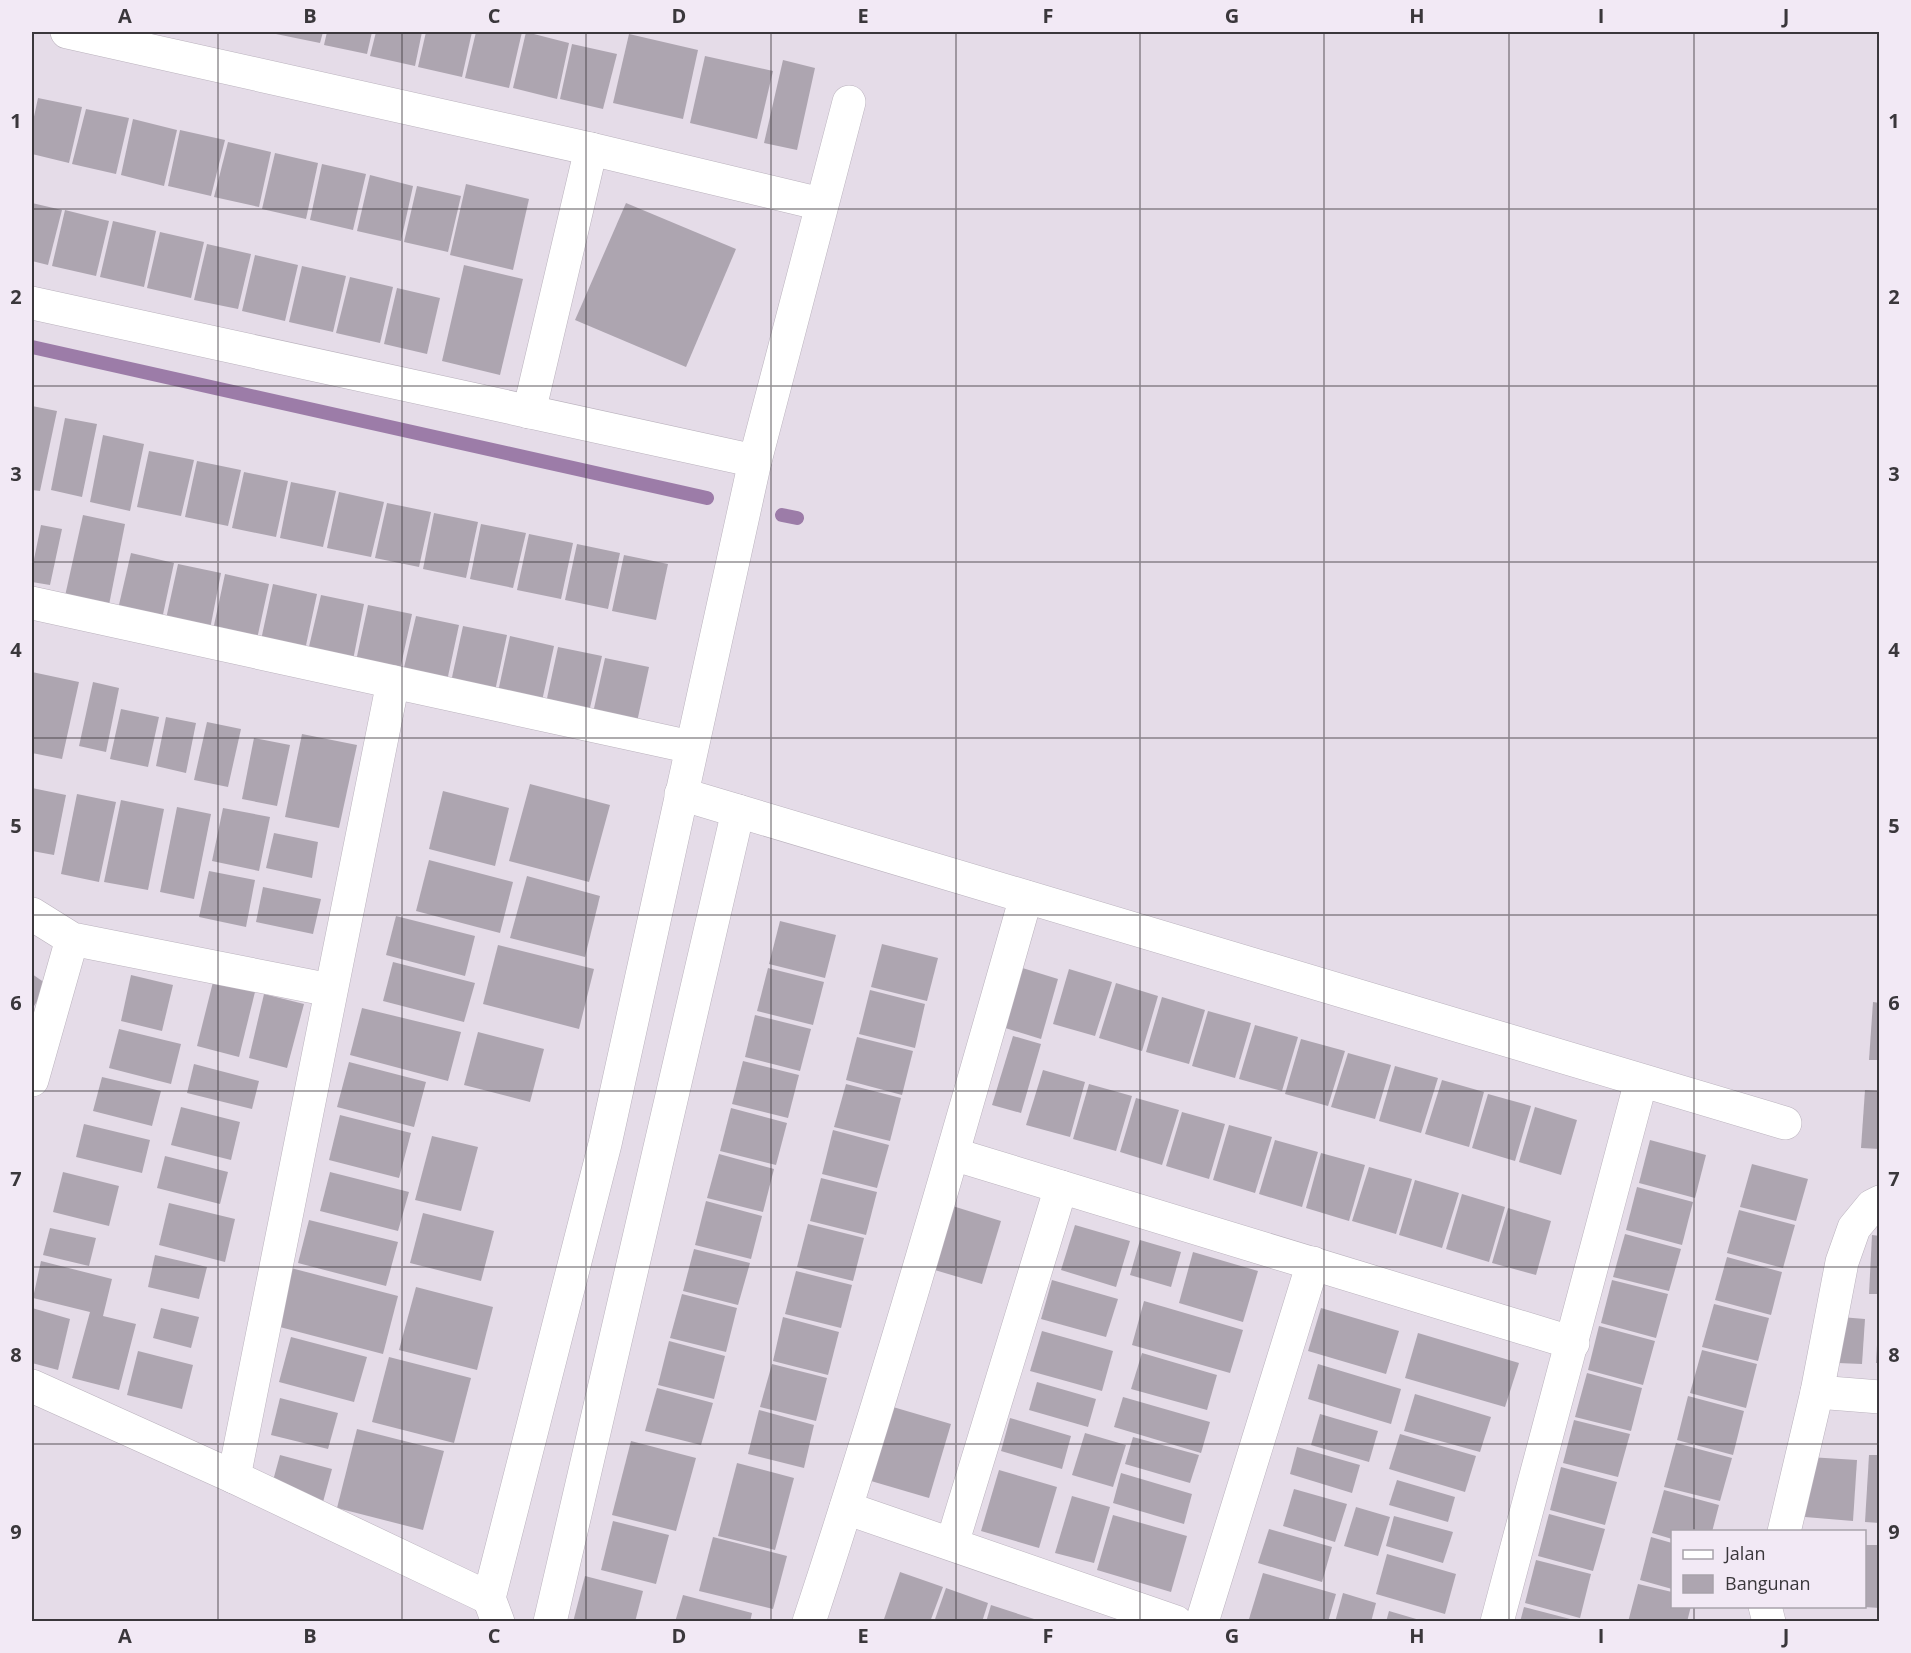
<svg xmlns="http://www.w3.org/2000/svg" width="1911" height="1653" viewBox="0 0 1911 1653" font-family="'Open Sans',sans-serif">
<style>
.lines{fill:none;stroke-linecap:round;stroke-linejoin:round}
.stream{stroke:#9c7ca8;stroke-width:14}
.building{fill:#ada5b0}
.street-casing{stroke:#bab2bd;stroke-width:34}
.street{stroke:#fff;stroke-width:33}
.grid{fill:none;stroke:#3a373b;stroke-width:1.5;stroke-opacity:0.55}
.neatline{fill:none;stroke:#3a373b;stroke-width:2}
.grid-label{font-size:20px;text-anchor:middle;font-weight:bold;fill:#3a373b}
</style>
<rect width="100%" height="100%" fill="#e5dce8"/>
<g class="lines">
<g class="stream">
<path d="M32 347 707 498"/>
<path d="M782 515 797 518"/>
</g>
</g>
<g class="building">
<path d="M276 32H323L320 43 276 34Z"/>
<path d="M327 32H372L367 54 324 45Z"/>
<path d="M376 32H422L415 66 370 56Z"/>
<path d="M426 32H472L462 77 418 67Z"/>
<path d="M476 32H522L509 88 465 78Z"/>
<path d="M526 32 569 43 557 99 513 88Z"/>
<path d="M629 34 698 50 683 119 613 103Z"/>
<path d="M572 44 617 54 603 109 560 99Z"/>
<path d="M705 56 773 71 757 139 690 123Z"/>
<path d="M783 60 815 68 797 150 764 143Z"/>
<path d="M38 98 82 107 69 163 32 154V126Z"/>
<path d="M86 109 129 118 116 174 72 164Z"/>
<path d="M133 119 177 130 164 186 121 175Z"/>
<path d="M180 130 225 140 211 196 168 186Z"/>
<path d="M228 142 271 152 259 207 214 197Z"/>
<path d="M275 153 318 163 306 219 262 209Z"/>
<path d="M322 164 366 174 353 230 310 220Z"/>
<path d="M370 175 413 186 401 241 357 231Z"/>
<path d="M466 184 529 199 513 270 450 255Z"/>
<path d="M417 186 461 196 448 252 404 242Z"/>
<path d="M32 203 62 210 48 265 32 261Z"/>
<path d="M626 203 736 249 686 367 575 320Z"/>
<path d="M65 210 109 221 96 276 52 266Z"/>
<path d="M113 221 156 231 144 287 100 277Z"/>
<path d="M160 232 204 242 191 298 147 288Z"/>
<path d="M207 244 251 254 238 309 194 300Z"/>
<path d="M255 255 298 265 285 321 242 311Z"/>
<path d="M464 265 523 279 500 375 442 361Z"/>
<path d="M302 266 346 276 333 332 289 322Z"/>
<path d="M350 277 393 287 380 343 336 333Z"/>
<path d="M397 288 440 298 427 354 384 344Z"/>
<path d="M32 406 57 411 40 491 32 490Z"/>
<path d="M65 418 97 424 82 497 51 490Z"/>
<path d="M103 435 144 444 130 511 90 502Z"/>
<path d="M149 451 194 460 181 516 137 507Z"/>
<path d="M197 461 241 470 228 526 185 517Z"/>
<path d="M244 472 288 481 276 537 232 528Z"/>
<path d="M291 482 336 491 323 547 280 538Z"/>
<path d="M339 492 384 502 371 557 327 548Z"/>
<path d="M387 503 431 512 419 567 375 558Z"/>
<path d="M434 513 478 522 466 578 423 569Z"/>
<path d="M83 515 125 524 107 615 63 605Z"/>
<path d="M481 524 526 533 513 588 470 579Z"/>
<path d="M41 525 62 529 50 585 32 582V569Z"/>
<path d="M529 534 573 543 561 599 517 590Z"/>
<path d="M577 544 620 553 608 609 565 600Z"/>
<path d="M131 553 174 563 162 619 118 609Z"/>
<path d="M624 555 668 564 656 620 612 611Z"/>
<path d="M178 564 221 573 210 629 166 619Z"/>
<path d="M225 574 269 584 257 639 213 630Z"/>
<path d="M273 584 317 594 305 650 261 640Z"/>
<path d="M321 595 364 604 353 660 308 651Z"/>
<path d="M368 605 412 614 400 670 356 661Z"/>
<path d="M416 616 459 625 447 681 403 672Z"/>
<path d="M463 626 507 635 495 691 451 682Z"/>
<path d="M510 636 554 646 542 701 498 692Z"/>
<path d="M558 647 602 656 589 712 546 703Z"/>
<path d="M605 658 649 667 637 722 593 713Z"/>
<path d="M32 672 79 682 62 759 32 753Z"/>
<path d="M93 682 119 688 106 752 79 746Z"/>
<path d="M121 709 159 717 148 767 110 759Z"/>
<path d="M166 717 196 723 186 773 156 766Z"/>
<path d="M207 722 241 729 228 787 194 780Z"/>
<path d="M302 734 357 745 339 828 285 817Z"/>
<path d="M254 738 290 745 277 806 242 799Z"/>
<path d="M530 784 610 805 589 882 509 861Z"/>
<path d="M32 788 66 795 54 855 32 851Z"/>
<path d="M443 791 509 808 495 866 429 849Z"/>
<path d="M77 794 116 802 99 882 61 874Z"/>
<path d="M121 800 164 809 148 890 104 882Z"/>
<path d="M177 807 211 814 194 899 160 892Z"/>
<path d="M223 808 270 817 259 871 212 861Z"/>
<path d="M274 833 318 842 312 878 266 868Z"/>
<path d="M429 860 513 882 500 933 416 911Z"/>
<path d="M209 871 255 880 246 927 199 917Z"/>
<path d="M527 876 600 896 585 957 510 938Z"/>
<path d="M263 887 321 899 313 934 256 922Z"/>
<path d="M396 916 475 936 465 976 386 955Z"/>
<path d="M780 921 836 935 825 978 769 964Z"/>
<path d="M882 944 938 958 927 1001 871 987Z"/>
<path d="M498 945 594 969 579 1029 483 1004Z"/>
<path d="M393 962 475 983 464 1022 383 1001Z"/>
<path d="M1016 966 1058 979 1041 1039 999 1026Z"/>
<path d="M768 968 824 982 813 1025 757 1011Z"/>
<path d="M1069 969 1112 982 1095 1036 1053 1024Z"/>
<path d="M32 974 48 985 32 1009Z"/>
<path d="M131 975 173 985 162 1031 121 1021Z"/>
<path d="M213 982 255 992 239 1057 197 1046Z"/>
<path d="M1116 983 1158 996 1142 1051 1099 1038Z"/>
<path d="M870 990 925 1004 915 1048 859 1034Z"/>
<path d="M264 994 304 1004 287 1068 249 1058Z"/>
<path d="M1162 997 1205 1010 1189 1064 1146 1052Z"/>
<path d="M1873 1002 1880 1003V1060H1869Z"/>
<path d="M362 1008 461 1032 448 1081 350 1055Z"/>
<path d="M1208 1011 1251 1023 1235 1078 1192 1066Z"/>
<path d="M755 1015 811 1029 800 1071 745 1057Z"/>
<path d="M1255 1025 1298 1037 1282 1091 1239 1079Z"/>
<path d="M119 1029 181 1044 171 1084 109 1068Z"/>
<path d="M478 1032 544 1049 530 1102 464 1085Z"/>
<path d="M1013 1036 1041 1044 1021 1113 992 1105Z"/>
<path d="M857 1037 913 1051 902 1095 846 1080Z"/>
<path d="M1301 1039 1345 1051 1328 1106 1285 1094Z"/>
<path d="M1348 1053 1391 1065 1375 1119 1331 1107Z"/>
<path d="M743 1061 799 1075 788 1118 732 1104Z"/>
<path d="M349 1062 426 1082 414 1127 337 1107Z"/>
<path d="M194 1064 259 1081 252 1109 187 1093Z"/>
<path d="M1395 1066 1438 1078 1421 1133 1379 1121Z"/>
<path d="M1043 1070 1085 1082 1070 1137 1026 1125Z"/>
<path d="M102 1077 161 1091 152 1126 93 1111Z"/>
<path d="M1442 1080 1484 1092 1469 1147 1425 1134Z"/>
<path d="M846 1084 901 1098 890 1141 834 1127Z"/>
<path d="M1089 1084 1132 1096 1116 1151 1073 1139Z"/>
<path d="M1865 1090 1880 1091V1149L1861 1148Z"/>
<path d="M1488 1094 1531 1106 1515 1161 1472 1148Z"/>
<path d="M1136 1098 1179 1110 1162 1165 1120 1152Z"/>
<path d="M181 1107 240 1122 231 1160 171 1145Z"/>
<path d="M1535 1107 1577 1120 1561 1175 1519 1162Z"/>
<path d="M731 1108 787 1123 776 1165 720 1151Z"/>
<path d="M1182 1112 1225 1124 1209 1179 1166 1166Z"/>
<path d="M340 1115 411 1133 399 1178 329 1160Z"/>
<path d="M84 1124 150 1140 142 1173 76 1157Z"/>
<path d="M1229 1125 1272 1137 1255 1193 1213 1180Z"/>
<path d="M833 1130 889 1145 877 1188 822 1174Z"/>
<path d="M432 1136 478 1147 461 1211 415 1200Z"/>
<path d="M1275 1140 1318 1152 1302 1207 1259 1194Z"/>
<path d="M1650 1140 1706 1155 1695 1198 1639 1183Z"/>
<path d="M1321 1153 1365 1165 1349 1221 1306 1208Z"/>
<path d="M719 1154 774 1169 763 1212 707 1198Z"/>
<path d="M165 1156 228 1172 220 1204 157 1188Z"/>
<path d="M1752 1164 1808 1179 1796 1221 1740 1207Z"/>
<path d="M1369 1167 1412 1179 1396 1234 1352 1221Z"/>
<path d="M63 1172 119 1186 109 1226 53 1212Z"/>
<path d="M330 1172 409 1192 398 1231 320 1211Z"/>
<path d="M821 1178 877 1192 866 1235 810 1221Z"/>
<path d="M1415 1180 1459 1193 1442 1248 1399 1235Z"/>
<path d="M1637 1187 1693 1202 1682 1245 1626 1230Z"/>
<path d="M1462 1194 1505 1207 1489 1262 1446 1249Z"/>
<path d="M706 1201 762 1216 751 1259 695 1245Z"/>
<path d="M169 1203 235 1219 225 1262 159 1245Z"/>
<path d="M946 1204 1001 1221 982 1284 928 1268Z"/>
<path d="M1508 1208 1551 1221 1536 1275 1492 1263Z"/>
<path d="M1739 1210 1795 1225 1783 1268 1727 1253Z"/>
<path d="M423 1213 494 1231 481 1281 410 1263Z"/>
<path d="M309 1220 398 1242 386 1286 298 1263Z"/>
<path d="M808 1224 864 1238 853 1281 797 1267Z"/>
<path d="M1075 1225 1130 1241 1116 1287 1061 1270Z"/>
<path d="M50 1228 96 1238 89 1266 43 1255Z"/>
<path d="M1625 1234 1681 1249 1669 1291 1613 1277Z"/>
<path d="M1872 1235 1880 1236V1294H1869Z"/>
<path d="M1140 1240 1181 1252 1171 1287 1130 1275Z"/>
<path d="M694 1249 750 1263 738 1305 683 1291Z"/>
<path d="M1193 1252 1258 1271 1243 1322 1179 1303Z"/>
<path d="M155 1255 207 1267 199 1299 148 1287Z"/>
<path d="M1727 1257 1782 1272 1771 1315 1715 1300Z"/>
<path d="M41 1261 112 1279 103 1316 136 1324 119 1390 72 1378 90 1312 33 1298Z"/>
<path d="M291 1268 398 1296 383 1354 276 1326Z"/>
<path d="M796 1271 852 1285 841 1328 785 1314Z"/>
<path d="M1052 1280 1118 1299 1106 1337 1041 1319Z"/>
<path d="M1612 1280 1668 1294 1656 1338 1601 1323Z"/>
<path d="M416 1287 493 1307 477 1370 399 1350Z"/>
<path d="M682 1294 737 1308 726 1352 670 1338Z"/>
<path d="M1144 1301 1243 1330 1230 1373 1132 1345Z"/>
<path d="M1714 1304 1769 1318 1758 1361 1702 1347Z"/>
<path d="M32 1308 70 1319 58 1370 32 1363Z"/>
<path d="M161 1308 199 1317 191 1348 153 1338Z"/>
<path d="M1321 1308 1399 1331 1386 1374 1308 1351Z"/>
<path d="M783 1317 839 1332 828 1375 773 1361Z"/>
<path d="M1841 1317 1865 1319 1862 1364 1838 1363Z"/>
<path d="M1599 1326 1655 1341 1643 1385 1588 1370Z"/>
<path d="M1878 1327H1880V1363H1876Z"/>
<path d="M1042 1331 1113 1351 1102 1391 1030 1371Z"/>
<path d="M1418 1333 1519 1363 1505 1407 1405 1378Z"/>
<path d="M291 1337 367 1357 354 1402 279 1382Z"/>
<path d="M669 1341 725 1356 714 1399 658 1385Z"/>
<path d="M1702 1350 1757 1364 1746 1408 1690 1393Z"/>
<path d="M138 1351 193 1365 182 1409 127 1395Z"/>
<path d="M1142 1353 1217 1375 1207 1410 1131 1389Z"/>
<path d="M389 1357 471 1378 454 1443 372 1422Z"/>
<path d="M772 1364 827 1378 816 1421 760 1407Z"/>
<path d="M1318 1364 1401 1389 1391 1424 1308 1399Z"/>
<path d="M1587 1373 1642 1388 1631 1431 1575 1417Z"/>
<path d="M1037 1382 1096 1399 1088 1427 1029 1410Z"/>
<path d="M657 1388 713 1403 701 1445 645 1431Z"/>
<path d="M1415 1394 1491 1417 1480 1452 1404 1431Z"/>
<path d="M1688 1396 1744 1411 1733 1455 1677 1440Z"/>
<path d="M1123 1397 1210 1422 1201 1453 1114 1427Z"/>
<path d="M280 1398 338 1413 328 1449 271 1435Z"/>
<path d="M893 1407 951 1424 929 1498 871 1481Z"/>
<path d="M759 1410 814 1425 804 1468 748 1454Z"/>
<path d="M1320 1414 1378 1431 1369 1462 1311 1445Z"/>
<path d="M1010 1418 1071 1436 1062 1469 1001 1451Z"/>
<path d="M1574 1420 1630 1434 1618 1477 1563 1463Z"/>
<path d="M357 1429 444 1451 423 1530 337 1508Z"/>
<path d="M1085 1433 1126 1445 1113 1487 1072 1475Z"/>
<path d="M1400 1434 1476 1456 1465 1492 1389 1469Z"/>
<path d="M1133 1437 1199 1455 1190 1483 1125 1464Z"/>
<path d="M631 1441 696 1458 676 1531 612 1515Z"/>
<path d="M1676 1443 1732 1458 1720 1501 1664 1487Z"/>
<path d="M1297 1447 1360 1465 1352 1493 1290 1474Z"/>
<path d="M280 1455 332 1469 323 1502 271 1488Z"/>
<path d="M1869 1455H1880V1523L1865 1522Z"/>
<path d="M1809 1457 1857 1460 1853 1521 1805 1517Z"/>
<path d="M737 1463 794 1478 775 1550 718 1536Z"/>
<path d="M1561 1467 1617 1482 1605 1525 1550 1510Z"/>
<path d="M999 1470 1057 1487 1039 1548 981 1531Z"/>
<path d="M1121 1473 1192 1494 1184 1524 1113 1503Z"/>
<path d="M1397 1480 1455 1497 1448 1522 1389 1505Z"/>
<path d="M1294 1489 1347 1504 1335 1542 1283 1526Z"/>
<path d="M1664 1490 1719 1505 1712 1532H1672V1539L1652 1533Z"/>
<path d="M1072 1496 1110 1507 1094 1563 1055 1553Z"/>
<path d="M1356 1507 1390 1517 1378 1556 1344 1546Z"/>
<path d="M1549 1514 1605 1529 1593 1571 1538 1556Z"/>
<path d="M1113 1515 1187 1536 1171 1592 1097 1570Z"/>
<path d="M1394 1516 1453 1532 1443 1563 1386 1546Z"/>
<path d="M613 1521 669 1535 656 1584 601 1570Z"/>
<path d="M1269 1529 1332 1547 1322 1582 1258 1563Z"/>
<path d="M713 1537 787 1556 773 1609 699 1591Z"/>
<path d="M1651 1537 1672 1543V1589L1640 1580Z"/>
<path d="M1864 1545H1880V1608L1864 1607Z"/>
<path d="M1387 1554 1456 1574 1445 1614 1376 1594Z"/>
<path d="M1536 1560 1591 1574 1580 1618 1525 1603Z"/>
<path d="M900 1572 943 1587 930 1622H883Z"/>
<path d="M1263 1573 1336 1594 1328 1622H1259L1249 1619Z"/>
<path d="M585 1576 643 1591 635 1622H573Z"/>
<path d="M1638 1584 1672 1592V1606H1691L1687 1622H1628Z"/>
<path d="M946 1588 988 1603 982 1622H934Z"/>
<path d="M1343 1593 1376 1603 1371 1622H1335Z"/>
<path d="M683 1595 752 1613 750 1622H675Z"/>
<path d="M991 1605 1034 1619 1033 1622H986Z"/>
<path d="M1524 1607 1578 1621V1622H1520Z"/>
<path d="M1389 1611 1423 1621V1622H1386Z"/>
</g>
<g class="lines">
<defs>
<g id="street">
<path d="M67 32 591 149 821 204"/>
<path d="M32 303 755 461"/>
<path d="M529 412 591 149"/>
<path d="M32 603 691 747"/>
<path d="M681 794 1785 1123"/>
<path d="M32 914 72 939 330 990"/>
<path d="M32 1080 72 939"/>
<path d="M953 1154 1573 1343"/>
<path d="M32 1386 234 1477 489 1598"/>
<path d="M1817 1392 1880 1397"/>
<path d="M234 1477 393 682"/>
<path d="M846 1508 1176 1622"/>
<path d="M1784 1532 1817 1392 1842 1262 1854 1228 1872 1206 1880 1202"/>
<path d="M952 1544 1061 1187"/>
<path d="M1765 1606 1769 1622"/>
<path d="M498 1622 489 1598 605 1144 755 461 849 102"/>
<path d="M550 1622 738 811"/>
<path d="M809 1622C888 1382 957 1140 1026 897"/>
<path d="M1202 1622 1313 1263"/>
<path d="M1497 1622 1641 1081"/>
</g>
</defs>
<use href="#street" class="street-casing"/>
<use href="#street" class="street"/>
</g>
<path class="grid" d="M218 32V1622M402 32V1622M586 32V1622M771 32V1622M956 32V1622M1140 32V1622M1324 32V1622M1509 32V1622M1694 32V1532M32 209H1880M32 386H1880M32 562H1880M32 738H1880M32 915H1880M32 1091H1880M32 1267H1880M32 1444H1880M1694 1606V1622"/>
<rect width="1911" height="1653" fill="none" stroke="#f2e9f5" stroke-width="66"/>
<rect x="1671" y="1530" width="195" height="78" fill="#f2e9f5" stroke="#a8a2ab" stroke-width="1.5"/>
<rect x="1683" y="1550" width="30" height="9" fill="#ffffff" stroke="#a8a2ab" stroke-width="1.5"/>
<text x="1725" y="1560" font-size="18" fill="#3a373b">Jalan</text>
<rect x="1683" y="1575" width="30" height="18" fill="#ada5b0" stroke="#a8a2ab" stroke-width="1.5"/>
<text x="1725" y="1590" font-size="18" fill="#3a373b">Bangunan</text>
<rect x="33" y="33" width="1845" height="1587" class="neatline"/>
<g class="grid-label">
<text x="125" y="23">A</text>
<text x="310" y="23">B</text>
<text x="494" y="23">C</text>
<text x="679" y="23">D</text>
<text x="863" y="23">E</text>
<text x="1048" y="23">F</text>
<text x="1232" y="23">G</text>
<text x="1417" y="23">H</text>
<text x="1601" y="23">I</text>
<text x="1786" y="23">J</text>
<text x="16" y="128">1</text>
<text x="1894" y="128">1</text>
<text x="16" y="304">2</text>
<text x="1894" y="304">2</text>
<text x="16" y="481">3</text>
<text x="1894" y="481">3</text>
<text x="16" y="657">4</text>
<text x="1894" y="657">4</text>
<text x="16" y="833">5</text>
<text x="1894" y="833">5</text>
<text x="16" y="1010">6</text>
<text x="1894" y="1010">6</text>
<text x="16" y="1186">7</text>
<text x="1894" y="1186">7</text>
<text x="16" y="1362">8</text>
<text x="1894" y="1362">8</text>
<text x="16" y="1539">9</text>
<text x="1894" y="1539">9</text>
<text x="125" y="1643">A</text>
<text x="310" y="1643">B</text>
<text x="494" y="1643">C</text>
<text x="679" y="1643">D</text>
<text x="863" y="1643">E</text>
<text x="1048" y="1643">F</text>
<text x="1232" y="1643">G</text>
<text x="1417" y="1643">H</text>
<text x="1601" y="1643">I</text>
<text x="1786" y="1643">J</text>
</g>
</svg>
